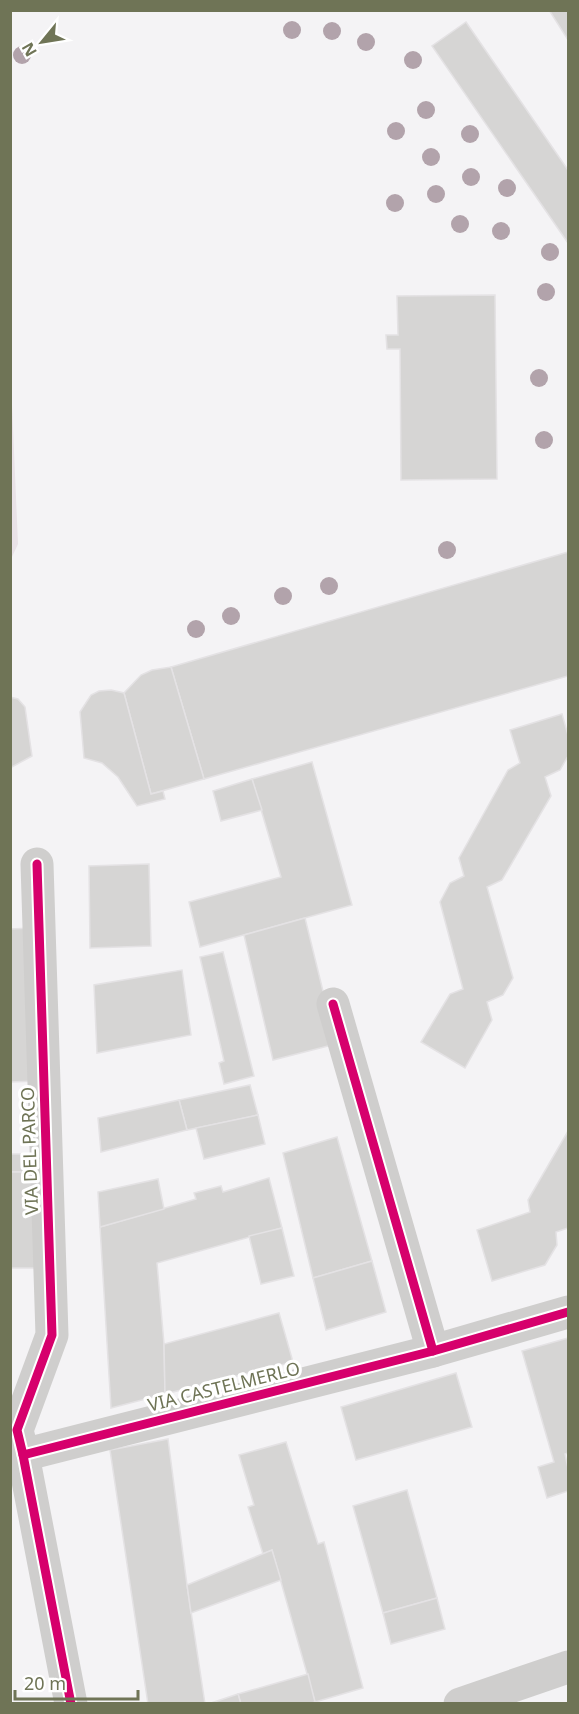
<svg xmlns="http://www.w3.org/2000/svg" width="579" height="1714" viewBox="0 0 579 1714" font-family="'Noto Sans',sans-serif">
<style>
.green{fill:#e9e2e7}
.building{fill:#d6d5d4;stroke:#e4e2e4;stroke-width:1.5}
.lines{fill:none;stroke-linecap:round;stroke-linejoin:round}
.street{stroke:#cfcecd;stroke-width:33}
.cycleway-casing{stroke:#fff;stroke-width:13}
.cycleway{stroke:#d6006c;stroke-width:9}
.tree{fill:#b2a3ab}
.labels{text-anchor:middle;stroke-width:6;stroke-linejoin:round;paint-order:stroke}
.street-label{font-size:18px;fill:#6f7456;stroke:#fff}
</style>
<rect width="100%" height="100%" fill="#f4f3f5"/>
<path class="green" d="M10 358 18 544 11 559H10Z"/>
<g class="building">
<path d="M549 10H568V40Z"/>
<path d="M466 22 568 170V243L432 46Z"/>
<path d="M495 295 497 479 401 480 400 349H387L386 335H398L397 296Z"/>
<path d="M568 552V676L204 779 171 667Z"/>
<path d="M171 667 204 779 151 794 124 693 141 675 152 670Z"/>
<path d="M111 690 124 693 151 794 163 791 165 799 137 806 118 777 102 763 84 758 80 712 91 695 99 691Z"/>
<path d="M10 697 18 699 25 707 32 756 10 768Z"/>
<path d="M562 714 568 735V756L560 770 545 777 551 796 502 880 487 887 513 978 503 995 487 1002 492 1020 465 1068 421 1042 450 994 463 989 440 902 450 883 464 876 459 858 508 770 520 763 510 730Z"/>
<path d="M312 762 352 905 200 947 189 902 281 877 252 779Z"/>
<path d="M252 779 262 810 221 821 213 791Z"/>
<path d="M149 864 151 946 90 948 89 866Z"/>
<path d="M305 918 336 1044 273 1060 244 935Z"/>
<path d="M33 928 38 1081 10 1082V929Z"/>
<path d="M223 952 254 1076 224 1084 219 1063 224 1061 200 957Z"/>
<path d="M182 970 191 1035 97 1053 94 985Z"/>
<path d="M250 1085 258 1115 187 1130 179 1100Z"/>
<path d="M179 1100 187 1130 101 1152 98 1118Z"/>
<path d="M258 1115 265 1144 204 1159 196 1128Z"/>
<path d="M568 1131V1228L556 1232 557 1245 545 1265 492 1281 477 1230 530 1212 528 1200Z"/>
<path d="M337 1137 372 1261 313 1278 283 1153Z"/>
<path d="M10 1154H37L38 1172H10Z"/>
<path d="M10 1172H38L40 1268H10Z"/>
<path d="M269 1178 282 1228 157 1263 164 1344 165 1394 111 1408 100 1227 196 1199 194 1193 221 1186 223 1192Z"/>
<path d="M158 1179 164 1209 100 1227 98 1192Z"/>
<path d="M282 1228 294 1276 261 1284 249 1236Z"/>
<path d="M372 1261 386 1312 326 1330 313 1278Z"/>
<path d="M279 1313 293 1362 165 1394 164 1344Z"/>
<path d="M568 1338V1453L565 1454 568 1468V1491L547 1498 538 1467 554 1462 522 1351Z"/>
<path d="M456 1373 472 1427 356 1460 341 1407Z"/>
<path d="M168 1439 187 1585 205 1704H148L110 1450Z"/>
<path d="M286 1442 318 1544 324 1542 363 1688 315 1702 272 1550 263 1554 248 1507 254 1505 239 1455Z"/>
<path d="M407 1490 437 1598 383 1613 353 1506Z"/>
<path d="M272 1550 281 1580 191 1613 187 1585Z"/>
<path d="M437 1598 445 1629 391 1644 383 1613Z"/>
<path d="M308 1674 315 1702 308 1704H241L238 1694Z"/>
<path d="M238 1694 241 1704H208Z"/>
</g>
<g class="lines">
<g class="street">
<path d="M37 864 52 1335 17 1430 23 1455 71 1704"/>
<path d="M333 1004 433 1351"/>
<path d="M23 1455 433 1351 568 1312"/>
<path d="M460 1704 568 1667"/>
</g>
<defs>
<g id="cycleway">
<path d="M37 864 52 1335 17 1430 23 1455 71 1704"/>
<path d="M333 1004 433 1351"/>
<path d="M23 1455 433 1351 568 1312"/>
</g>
</defs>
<use href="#cycleway" class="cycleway-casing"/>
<use href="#cycleway" class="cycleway"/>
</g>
<g class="tree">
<circle cx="292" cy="30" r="9"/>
<circle cx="332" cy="31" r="9"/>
<circle cx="366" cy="42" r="9"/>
<circle cx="22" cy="55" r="9"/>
<circle cx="413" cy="60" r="9"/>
<circle cx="426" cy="110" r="9"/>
<circle cx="396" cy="131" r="9"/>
<circle cx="470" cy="134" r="9"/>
<circle cx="431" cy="157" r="9"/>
<circle cx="471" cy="177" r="9"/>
<circle cx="507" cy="188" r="9"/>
<circle cx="436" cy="194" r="9"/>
<circle cx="395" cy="203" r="9"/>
<circle cx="460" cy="224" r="9"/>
<circle cx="501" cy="231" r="9"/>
<circle cx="550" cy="252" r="9"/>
<circle cx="546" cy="292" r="9"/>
<circle cx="539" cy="378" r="9"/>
<circle cx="544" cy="440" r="9"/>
<circle cx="447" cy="550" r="9"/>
<circle cx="329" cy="586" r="9"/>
<circle cx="283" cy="596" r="9"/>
<circle cx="231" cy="616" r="9"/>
<circle cx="196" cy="629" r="9"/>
</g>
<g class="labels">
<g class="street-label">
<text transform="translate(30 1151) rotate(-92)" y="6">VIA DEL PARCO</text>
<text transform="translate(224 1387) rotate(-14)" y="6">VIA CASTELMERLO</text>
</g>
</g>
<rect width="579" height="1714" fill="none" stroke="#6f7456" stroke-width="24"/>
<g transform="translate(42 42) rotate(240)" stroke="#ffffff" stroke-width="4.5" paint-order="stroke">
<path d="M0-4.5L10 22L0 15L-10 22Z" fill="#6f7456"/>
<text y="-9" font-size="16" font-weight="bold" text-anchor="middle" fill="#6f7456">N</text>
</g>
<path d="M15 1690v9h123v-9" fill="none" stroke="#6f7456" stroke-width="3"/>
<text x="24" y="1690" font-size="18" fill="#6f7456" stroke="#ffffff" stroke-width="4.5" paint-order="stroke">20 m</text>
</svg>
